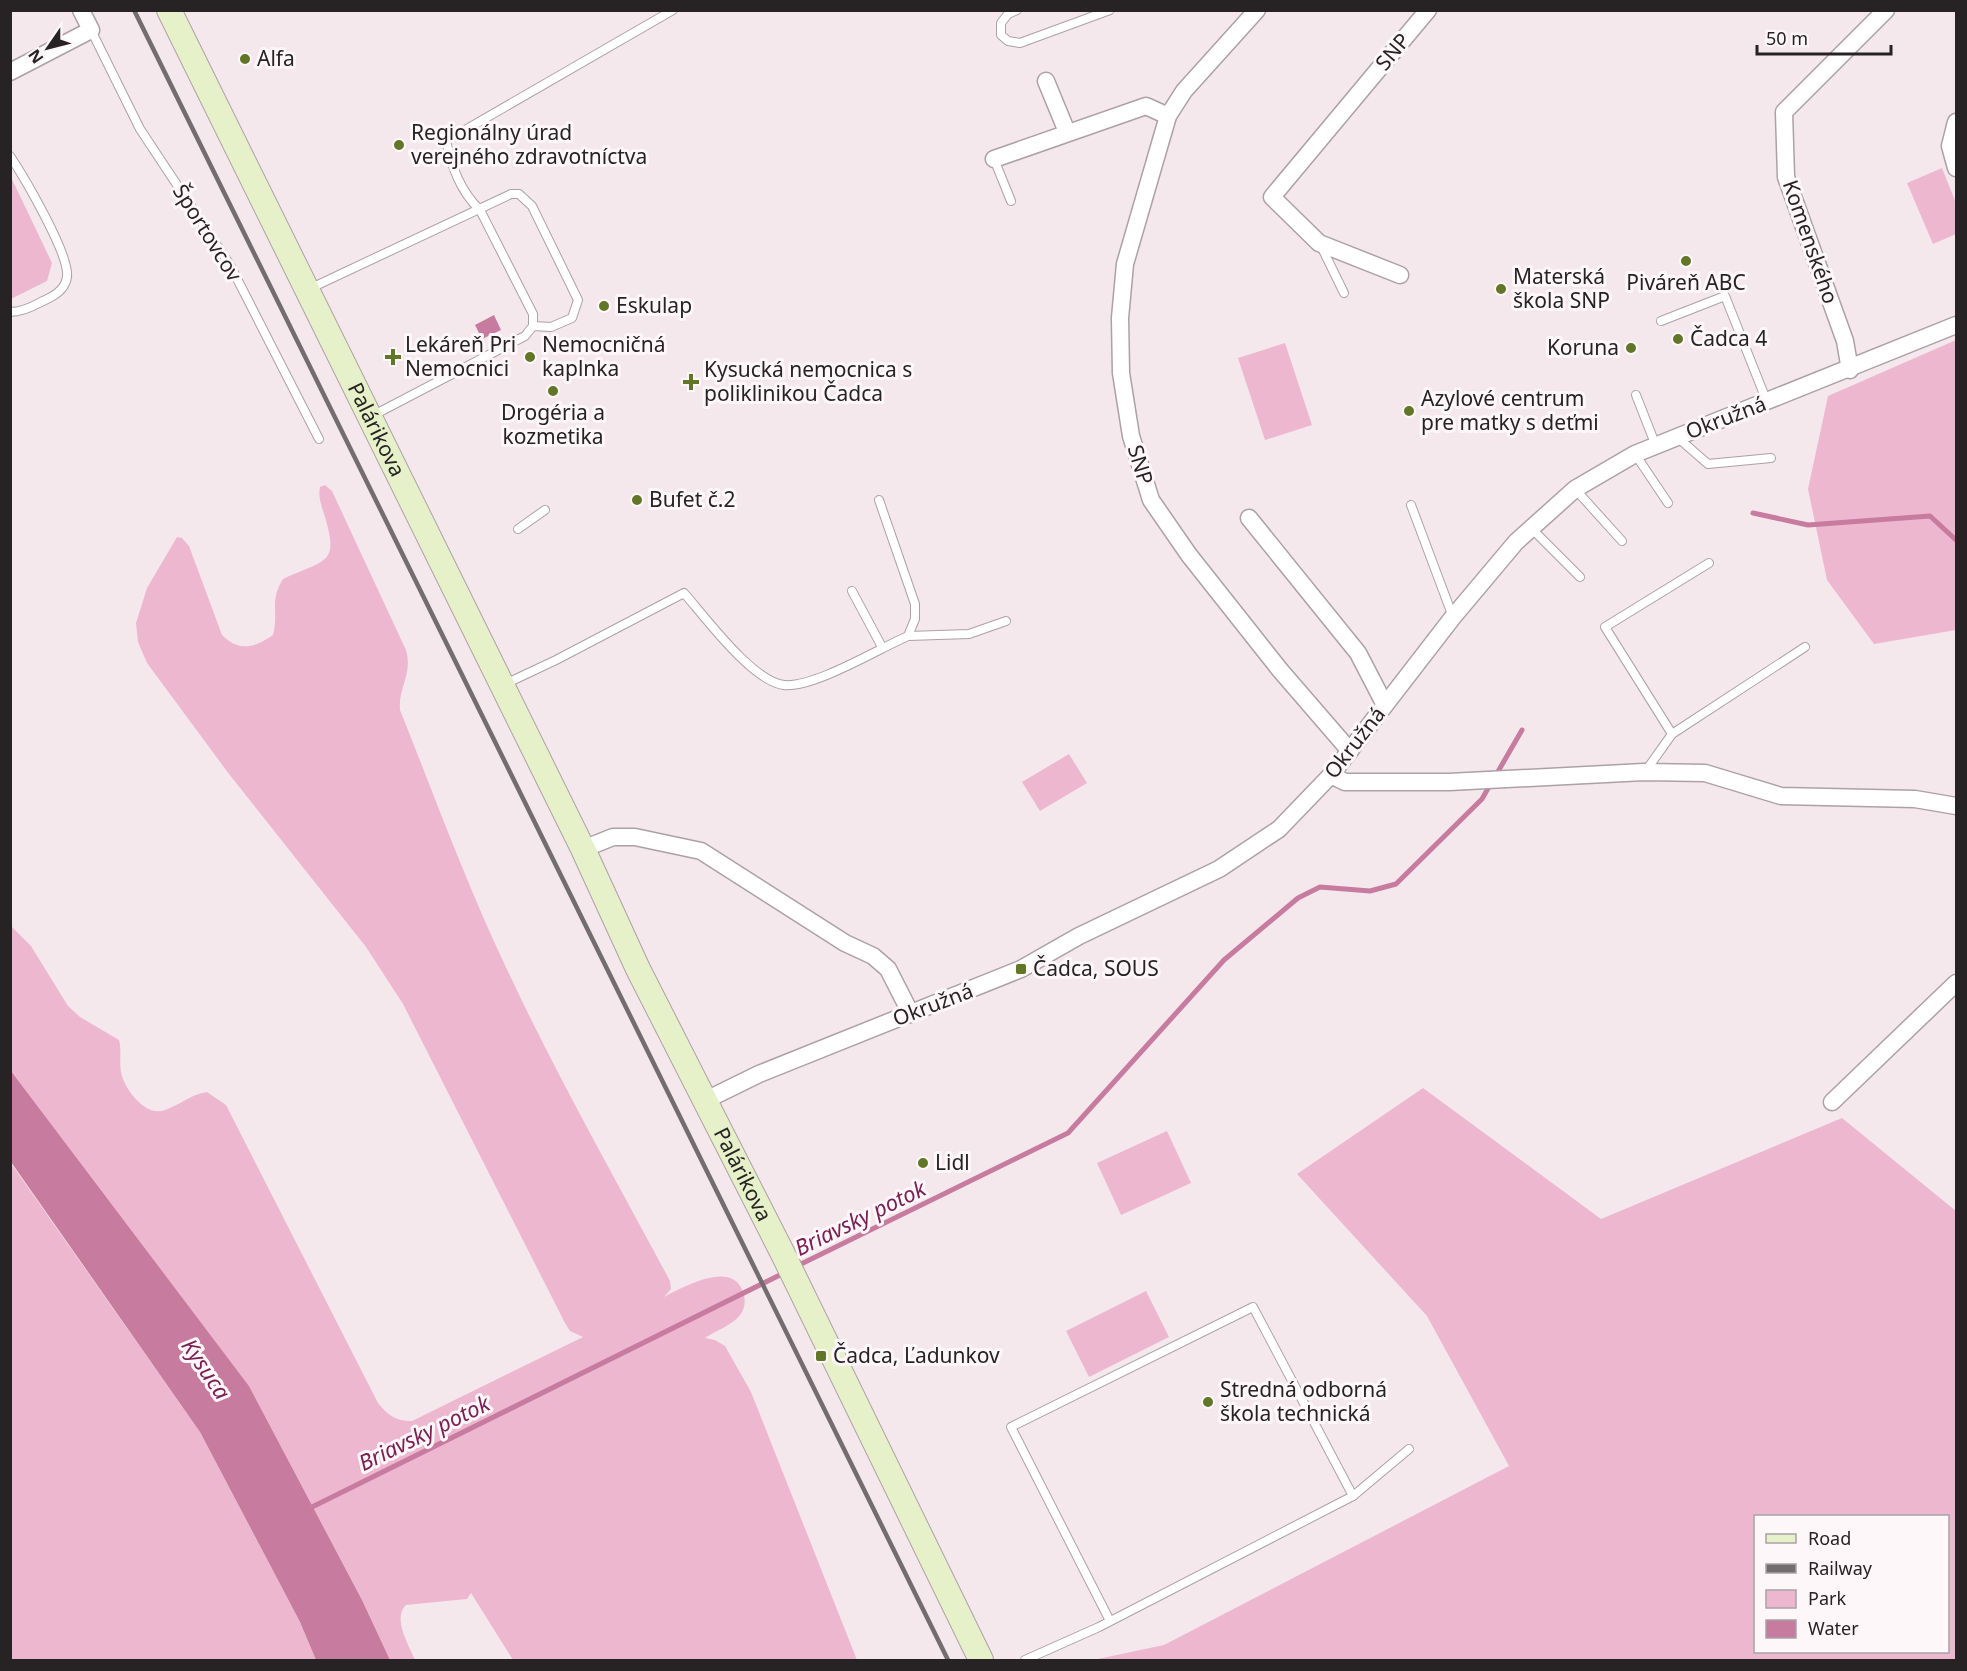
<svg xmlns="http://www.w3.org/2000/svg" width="1967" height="1671" viewBox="0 0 1967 1671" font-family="'Noto Sans',sans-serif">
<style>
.green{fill:#edb8cf;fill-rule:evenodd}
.water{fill:#c77b9e}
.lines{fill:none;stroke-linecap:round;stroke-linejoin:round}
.stream{stroke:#c77b9e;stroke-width:5}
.service-casing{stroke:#aca1a6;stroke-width:10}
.minor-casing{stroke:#aca1a6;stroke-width:19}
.secondary-casing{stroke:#aca1a6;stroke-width:26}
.service{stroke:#fff;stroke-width:8}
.minor{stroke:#fff;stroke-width:16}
.secondary{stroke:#e7f1c9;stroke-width:24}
.rail{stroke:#746d6f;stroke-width:4.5}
.poi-dot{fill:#617626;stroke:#fef7fa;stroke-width:2}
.labels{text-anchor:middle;stroke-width:6;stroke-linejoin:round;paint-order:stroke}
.street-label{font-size:21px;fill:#272324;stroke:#fef7fa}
.poi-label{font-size:21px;fill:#272324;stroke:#fef7fa;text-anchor:start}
.water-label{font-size:22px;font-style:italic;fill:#7b2052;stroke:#fef7fa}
</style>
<rect width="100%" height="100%" fill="#f4e8ed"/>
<g class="green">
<path d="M1942 168 1956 203V234L1933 244 1907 183Z"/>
<path d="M10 175 52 263 47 281 11 299Z"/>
<path d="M1956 340V630L1874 644 1827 580 1808 489 1828 396Z"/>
<path d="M1285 343 1312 425 1265 440 1238 358Z"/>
<path d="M325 485 332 491 406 650C413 675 398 687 400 710 434 795 465 880 504 963 554 1071 614 1176 670 1281L671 1289 664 1297C682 1288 732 1259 743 1292 746 1300 745 1309 740 1315 733 1325 715 1331 705 1338L715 1340 725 1346 751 1392 857 1660H513L471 1593 467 1599 406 1605C392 1619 409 1645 415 1660H390L362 1600 249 1386 11 1071 10 925 31 946 68 1006 80 1017 119 1040C122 1051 119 1061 121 1072 124 1089 146 1118 165 1110 180 1105 191 1094 207 1092L226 1105 378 1403C388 1415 395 1421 412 1421L583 1337 570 1331 565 1323 403 1004 366 947 229 774 147 663 138 642 136 623 147 588 177 537 182 538 189 546 222 635C239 652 254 648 273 635 279 612 269 601 283 579 326 559 340 565 324 514 321 504 318 497 320 487Z"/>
<path d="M1069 754 1087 783 1040 811 1022 782Z"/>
<path d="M1423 1088 1601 1219 1842 1118 1956 1211V1660H1093L1164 1645 1509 1466 1427 1316 1297 1174ZM1756 1516H1948V1652H1756Z"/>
<path d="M1167 1131 1191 1183 1121 1215 1097 1163Z"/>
<path d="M10 1162 200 1432 300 1622 316 1660H11Z"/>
<path d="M1146 1291 1169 1337 1089 1377 1066 1331Z"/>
</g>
<g class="water">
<path d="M494 315 501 330 482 339 475 325Z"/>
<path d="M11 1071 249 1386 362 1600 390 1660H316L300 1622 200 1432 11 1162Z"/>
</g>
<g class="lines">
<g class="stream">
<path d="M1753 513 1808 525 1930 516 1956 540"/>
<path d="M1496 775 1522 730"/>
<path d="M797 1266 1068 1133 1224 960 1298 898 1320 887 1370 891 1396 884 1482 799 1491 783"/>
<path d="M308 1509 786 1272"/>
</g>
<defs>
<g id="service">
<path d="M1017 10 1008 14 1001 23V35L1008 41 1020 43 1110 10"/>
<path d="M91 30 140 129 230 265 319 439"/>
<path d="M10 156C24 177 70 255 67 277 65 291 52 297 41 302 32 307 21 312 10 312"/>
<path d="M994 159 1011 201"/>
<path d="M1321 246 1344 293"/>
<path d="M309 289 511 194H519L532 206 578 300 572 318 551 327 533 326 525 336 370 417"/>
<path d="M1661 321 1725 296 1767 402"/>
<path d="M533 326V314L480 210C460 191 452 167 446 141L673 10"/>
<path d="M1636 395 1656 446"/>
<path d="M1677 437 1708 464 1771 458"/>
<path d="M1635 454 1668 503"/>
<path d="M1575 489 1622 541"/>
<path d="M1411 505 1453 617"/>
<path d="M1531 528 1580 577"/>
<path d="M518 529 545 510"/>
<path d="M852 591 882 647"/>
<path d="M908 636 969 634 1006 621"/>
<path d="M503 685 556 660 684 593C705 617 753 682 784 685 814 688 878 649 908 636L915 619V604L879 500"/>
<path d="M1672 734 1805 647"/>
<path d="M1645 772 1672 734 1605 627 1709 563"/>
<path d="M1353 1496 1409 1449"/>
<path d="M1025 1660 1099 1627 1353 1496 1253 1307 1011 1427 1110 1621"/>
</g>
<g id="minor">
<path d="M1257 10 1184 91 1168 116 1125 264 1120 318 1121 373 1131 436 1151 500 1189 555 1280 670 1350 751"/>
<path d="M10 72 91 30 81 10"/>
<path d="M1046 81 1067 132"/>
<path d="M1956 122 1950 146 1956 168"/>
<path d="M994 159 1146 106 1168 116"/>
<path d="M1400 275 1319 243 1272 197 1428 10"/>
<path d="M1850 370 1845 341 1786 177 1784 112 1886 10"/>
<path d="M1249 518 1358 653 1385 705"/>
<path d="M1331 775 1345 782H1449L1644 772 1705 773 1781 796 1915 799 1956 806"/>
<path d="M583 849 613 837H635L701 851 845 943 873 956 888 969 911 1014"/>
<path d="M704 1101 759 1074 1021 969 1079 936 1219 869 1279 829 1331 775 1453 617 1516 542 1575 489 1635 454 1956 325"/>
<path d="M1832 1102 1956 983"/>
</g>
<g id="secondary">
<path id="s1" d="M169 10 583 849 638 969 783 1254 981 1660"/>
</g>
</defs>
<use href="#service" class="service-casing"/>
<use href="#minor" class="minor-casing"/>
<use href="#secondary" class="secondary-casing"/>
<use href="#service" class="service"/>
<use href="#minor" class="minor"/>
<use href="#secondary" class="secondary"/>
<path class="rail" d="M134 10 948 1660"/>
</g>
<g class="poi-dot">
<circle cx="245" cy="59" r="6"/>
<circle cx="399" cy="145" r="6"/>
<circle cx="1686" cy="261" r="6"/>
<circle cx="1501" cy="289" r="6"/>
<circle cx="604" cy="306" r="6"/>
<circle cx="1678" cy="339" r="6"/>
<circle cx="1631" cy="348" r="6"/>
<path d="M390 348h6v6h6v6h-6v6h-6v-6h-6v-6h6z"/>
<circle cx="530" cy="357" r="6"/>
<path d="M688 373h6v6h6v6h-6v6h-6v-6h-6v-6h6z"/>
<circle cx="553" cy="391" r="6"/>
<circle cx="1409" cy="411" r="6"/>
<circle cx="637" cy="500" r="6"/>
<rect x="1015" y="963" width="12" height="12" rx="3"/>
<circle cx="923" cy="1163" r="6"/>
<rect x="815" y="1350" width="12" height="12" rx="3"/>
<circle cx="1208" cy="1402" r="6"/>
</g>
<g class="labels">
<g class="street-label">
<text transform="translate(1393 52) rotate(-50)" y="7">SNP</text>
<text transform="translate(207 233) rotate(58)" y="7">Športovcov</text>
<text transform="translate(1810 242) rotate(71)" y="7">Komenského</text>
<text transform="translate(1726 418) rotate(-21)" y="7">Okružná</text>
<text dy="7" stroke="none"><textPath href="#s1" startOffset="468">Palárikova</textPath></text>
<text transform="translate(1140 465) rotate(73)" y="7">SNP</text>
<text transform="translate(1355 743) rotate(-52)" y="7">Okružná</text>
<text transform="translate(933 1005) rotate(-21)" y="7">Okružná</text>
<text dy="7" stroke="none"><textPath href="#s1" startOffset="1298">Palárikova</textPath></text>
</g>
<g class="poi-label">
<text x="257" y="66">Alfa</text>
<text x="411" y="140">Regionálny úrad<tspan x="411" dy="24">verejného zdravotníctva</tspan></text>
<text x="1513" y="284">Materská<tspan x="1513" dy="24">škola SNP</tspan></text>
<text x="1686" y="290" text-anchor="middle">Piváreň ABC</text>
<text x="616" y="313">Eskulap</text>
<text x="1690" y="346">Čadca 4</text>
<text x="405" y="352">Lekáreň Pri<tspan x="405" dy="24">Nemocnici</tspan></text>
<text x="542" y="352">Nemocničná<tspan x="542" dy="24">kaplnka</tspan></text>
<text x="1619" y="355" text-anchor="end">Koruna</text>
<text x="704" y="377">Kysucká nemocnica s<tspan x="704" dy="24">poliklinikou Čadca</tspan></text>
<text x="1421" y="406">Azylové centrum<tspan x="1421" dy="24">pre matky s deťmi</tspan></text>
<text x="553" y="420" text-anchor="middle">Drogéria a<tspan x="553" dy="24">kozmetika</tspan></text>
<text x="649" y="507">Bufet č.2</text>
<text x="1033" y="976">Čadca, SOUS</text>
<text x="935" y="1170">Lidl</text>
<text x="833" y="1363">Čadca, Ľadunkov</text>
<text x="1220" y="1397">Stredná odborná<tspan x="1220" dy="24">škola technická</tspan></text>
</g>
<g class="water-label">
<text transform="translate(860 1218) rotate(-26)" y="8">Briavsky potok</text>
<text transform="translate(206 1369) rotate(56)" y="8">Kysuca</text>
<text transform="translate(424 1433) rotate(-26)" y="8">Briavsky potok</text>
</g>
</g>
<rect width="1967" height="1671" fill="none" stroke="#272324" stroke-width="24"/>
<rect x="1754" y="1515" width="195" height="138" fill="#fef7fa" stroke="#a8a2a4" stroke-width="1.5"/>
<rect x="1766" y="1534" width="30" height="9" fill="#e7f1c9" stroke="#a8a2a4" stroke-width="1.5"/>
<text x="1808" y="1545" font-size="18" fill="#272324">Road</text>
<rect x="1766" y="1564" width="30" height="9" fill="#746d6f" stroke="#a8a2a4" stroke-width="1.5"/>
<text x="1808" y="1575" font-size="18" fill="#272324">Railway</text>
<rect x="1766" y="1590" width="30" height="18" fill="#edb8cf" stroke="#a8a2a4" stroke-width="1.5"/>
<text x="1808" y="1605" font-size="18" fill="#272324">Park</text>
<rect x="1766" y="1620" width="30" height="18" fill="#c77b9e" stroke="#a8a2a4" stroke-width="1.5"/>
<text x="1808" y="1635" font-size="18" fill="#272324">Water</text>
<g transform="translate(48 48) rotate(235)" stroke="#fef7fa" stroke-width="4.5" paint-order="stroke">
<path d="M0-4.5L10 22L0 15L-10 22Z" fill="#272324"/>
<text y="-9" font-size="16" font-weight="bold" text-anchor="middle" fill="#272324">N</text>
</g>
<path d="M1757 45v9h134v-9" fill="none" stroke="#272324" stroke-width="3"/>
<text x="1766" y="45" font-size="18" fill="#272324" stroke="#fef7fa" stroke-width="4.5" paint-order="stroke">50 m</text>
</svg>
